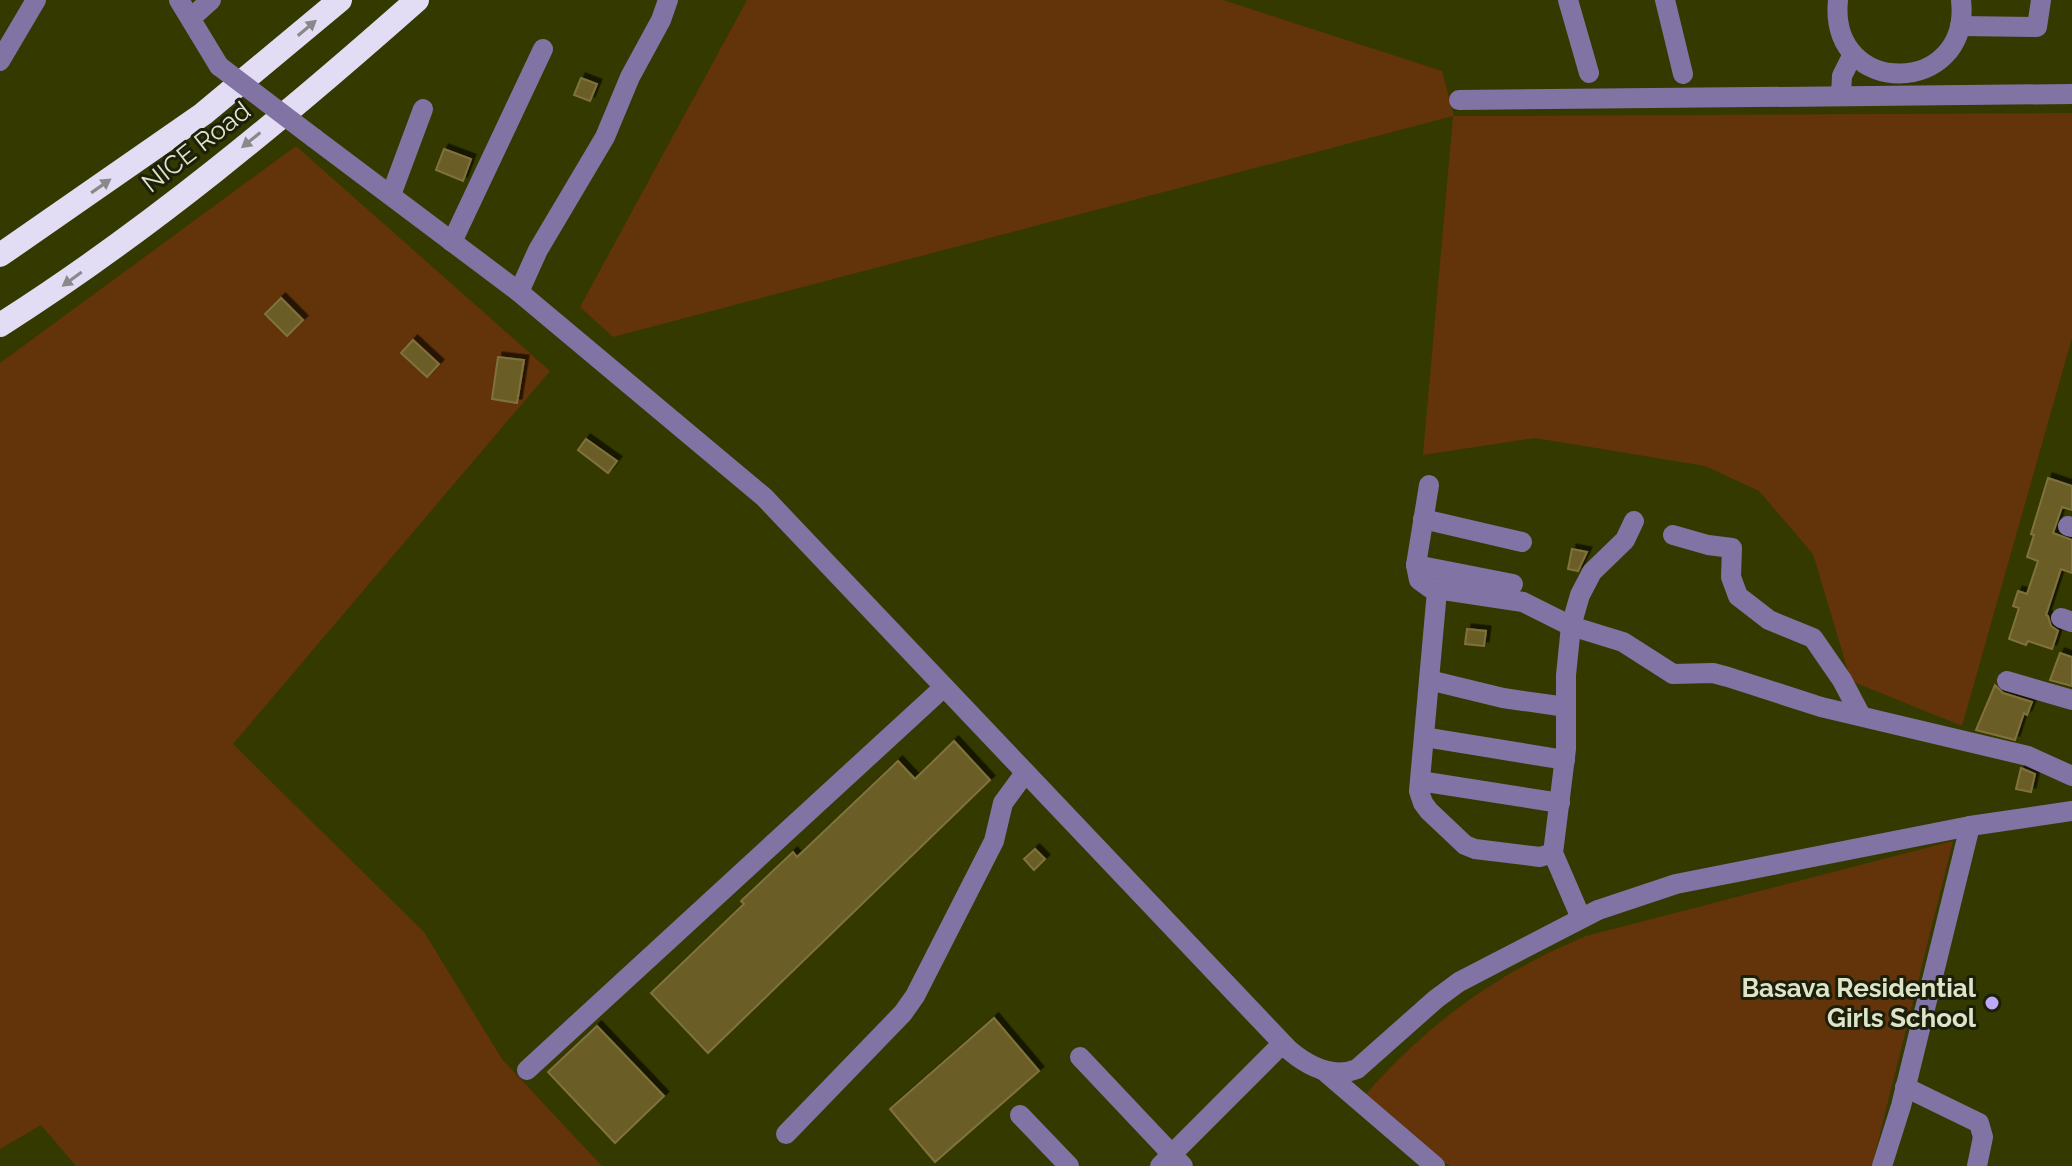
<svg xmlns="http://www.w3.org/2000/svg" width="2072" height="1166" viewBox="0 0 2072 1166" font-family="Raleway,sans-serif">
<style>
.green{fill:#633309}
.building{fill:#6a5d26;stroke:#80723c;stroke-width:2;filter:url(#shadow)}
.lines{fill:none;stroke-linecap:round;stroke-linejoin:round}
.minor{stroke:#8174a5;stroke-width:20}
.highway{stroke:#e2ddf5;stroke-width:24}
.minor-bridge{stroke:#8174a5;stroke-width:20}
.oneway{fill:#89888b}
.poi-dot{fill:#bda9f5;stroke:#1c1f09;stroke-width:3}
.labels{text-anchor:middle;stroke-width:6;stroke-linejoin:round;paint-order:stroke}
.street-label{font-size:26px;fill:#dfe4c8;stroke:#1c1f09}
.poi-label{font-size:26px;font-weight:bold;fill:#dfe4c8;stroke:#1c1f09;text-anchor:end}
</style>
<defs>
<filter id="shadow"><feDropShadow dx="4.5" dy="-4.5" stdDeviation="0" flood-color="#0009"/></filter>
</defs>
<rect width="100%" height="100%" fill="#343900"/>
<g class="green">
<path d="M747 0H1223L1442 71 1454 116 2072 113V338L1962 726 1851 681 1813 554 1759 491 1705 466 1535 438 1423 455 1453 116 613 337 580 307Z"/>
<path d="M296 146 550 371 233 744 424 932 502 1059 602 1166H76L41 1125 0 1149V363Z"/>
<path d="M1953 841 1872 1166H1450L1424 1149 1366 1094C1428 1023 1499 972 1586 936Z"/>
</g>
<g class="building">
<path d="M581 78 597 84 590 101 574 95Z"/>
<path d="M444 149 471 159 463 181 436 170Z"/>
<path d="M281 298 303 320 287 336 265 314Z"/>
<path d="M413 340 439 364 427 377 401 353Z"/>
<path d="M498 357 524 360 517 403 492 399Z"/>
<path d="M586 439 617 461 608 473 578 450Z"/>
<path d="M2048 478 2072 486V510L2062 507 2053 533 2072 540V573L2061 569 2046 615 2048 616 2051 626 2058 631 2052 649 2028 641 2026 645 2009 639 2019 608 2013 606 2018 591 2027 594 2038 561 2027 557 2034 535 2031 534Z"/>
<path d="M1572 549 1587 552 1578 571 1568 569Z"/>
<path d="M1467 629 1486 631 1484 646 1465 644Z"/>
<path d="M2060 653 2072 657V686L2050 680Z"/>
<path d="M1995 685 2003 693 2032 702 2027 715 2024 713 2015 740 1976 730Z"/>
<path d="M954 741 990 780 708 1053 651 993 744 904 741 901 793 852 797 857 898 761 915 779Z"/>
<path d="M2021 768 2035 774 2031 792 2016 789Z"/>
<path d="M1035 849 1045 859 1034 870 1024 859Z"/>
<path d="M994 1018 1039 1071 935 1162 890 1109Z"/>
<path d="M597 1026 664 1096 615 1143 548 1072Z"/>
</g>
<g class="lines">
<g class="minor">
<path d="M179 0 219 66"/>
<path d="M1568 0 1589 73"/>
<path d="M1665 0 1683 74"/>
<path d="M1838 0C1828 99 1972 97 1961 0"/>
<path d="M191 18 211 0"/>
<path d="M1960 26 2037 27 2041 0"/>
<path d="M0 61 36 0"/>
<path d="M1841 95 1842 76 1853 54"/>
<path d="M1459 100 2072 94"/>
<path d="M314 138 519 292 764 497 1289 1050C1308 1066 1332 1079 1357 1069L1436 999 1459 982 1598 910 1676 884 1970 826 2072 811"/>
<path d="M391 195 423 109"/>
<path d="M452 242 543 49"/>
<path d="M519 292 538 250 605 137 630 77 661 20 668 0"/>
<path d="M1429 485 1416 565 1419 580 1430 588 1523 602 1571 626 1623 642 1673 674 1713 673 1728 677 1821 707 2028 756 2072 776"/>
<path d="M1423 519 1522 542"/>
<path d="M2068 526 2072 527"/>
<path d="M1673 535 1708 545 1732 548 1731 577 1738 596 1769 620 1813 638 1842 680 1861 716"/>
<path d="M1416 565 1513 584"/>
<path d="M1437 591 1419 791 1423 803 1429 811 1465 845 1475 849 1540 857 1553 853"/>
<path d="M2061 618 2072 622"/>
<path d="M1429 680 1503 698 1566 707"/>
<path d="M2007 681 2072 700"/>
<path d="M1424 737 1565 760"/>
<path d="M1420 781 1560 803"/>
<path d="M1581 918 1553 853 1566 749V675L1571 626 1580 595 1592 572 1625 540 1634 521"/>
<path d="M1080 1057 1183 1166"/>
<path d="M527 1070 944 687"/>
<path d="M1323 1070 1435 1166"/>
<path d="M1905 1087 1979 1123 1983 1137 1977 1166"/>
<path d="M1020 1115 1069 1166"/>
<path d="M786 1134 903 1013 915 996 994 841 1003 803 1025 773"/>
<path d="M1160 1166 1282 1044"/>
<path d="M1882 1166 1901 1106 1970 826"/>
</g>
<g class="highway">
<path d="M0 255 203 114 340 0"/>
<path d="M0 325C148 231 286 116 417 0"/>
</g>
<path class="minor-bridge" d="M219 66 314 138"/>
</g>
<defs><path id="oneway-solid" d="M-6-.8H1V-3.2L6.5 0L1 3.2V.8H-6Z" transform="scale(2)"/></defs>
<g class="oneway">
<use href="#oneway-solid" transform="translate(307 28) rotate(-40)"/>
<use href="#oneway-solid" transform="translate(251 140) rotate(141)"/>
<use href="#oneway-solid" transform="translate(101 186) rotate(-35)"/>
<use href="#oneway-solid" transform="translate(72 279) rotate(144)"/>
</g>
<circle class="poi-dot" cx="1992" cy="1003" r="8"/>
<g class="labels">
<g class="street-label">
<text transform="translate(196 147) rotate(-38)" y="9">NICE Road</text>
</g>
<g class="poi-label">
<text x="1976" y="997">Basava Residential<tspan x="1976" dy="30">Girls School</tspan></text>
</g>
</g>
</svg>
